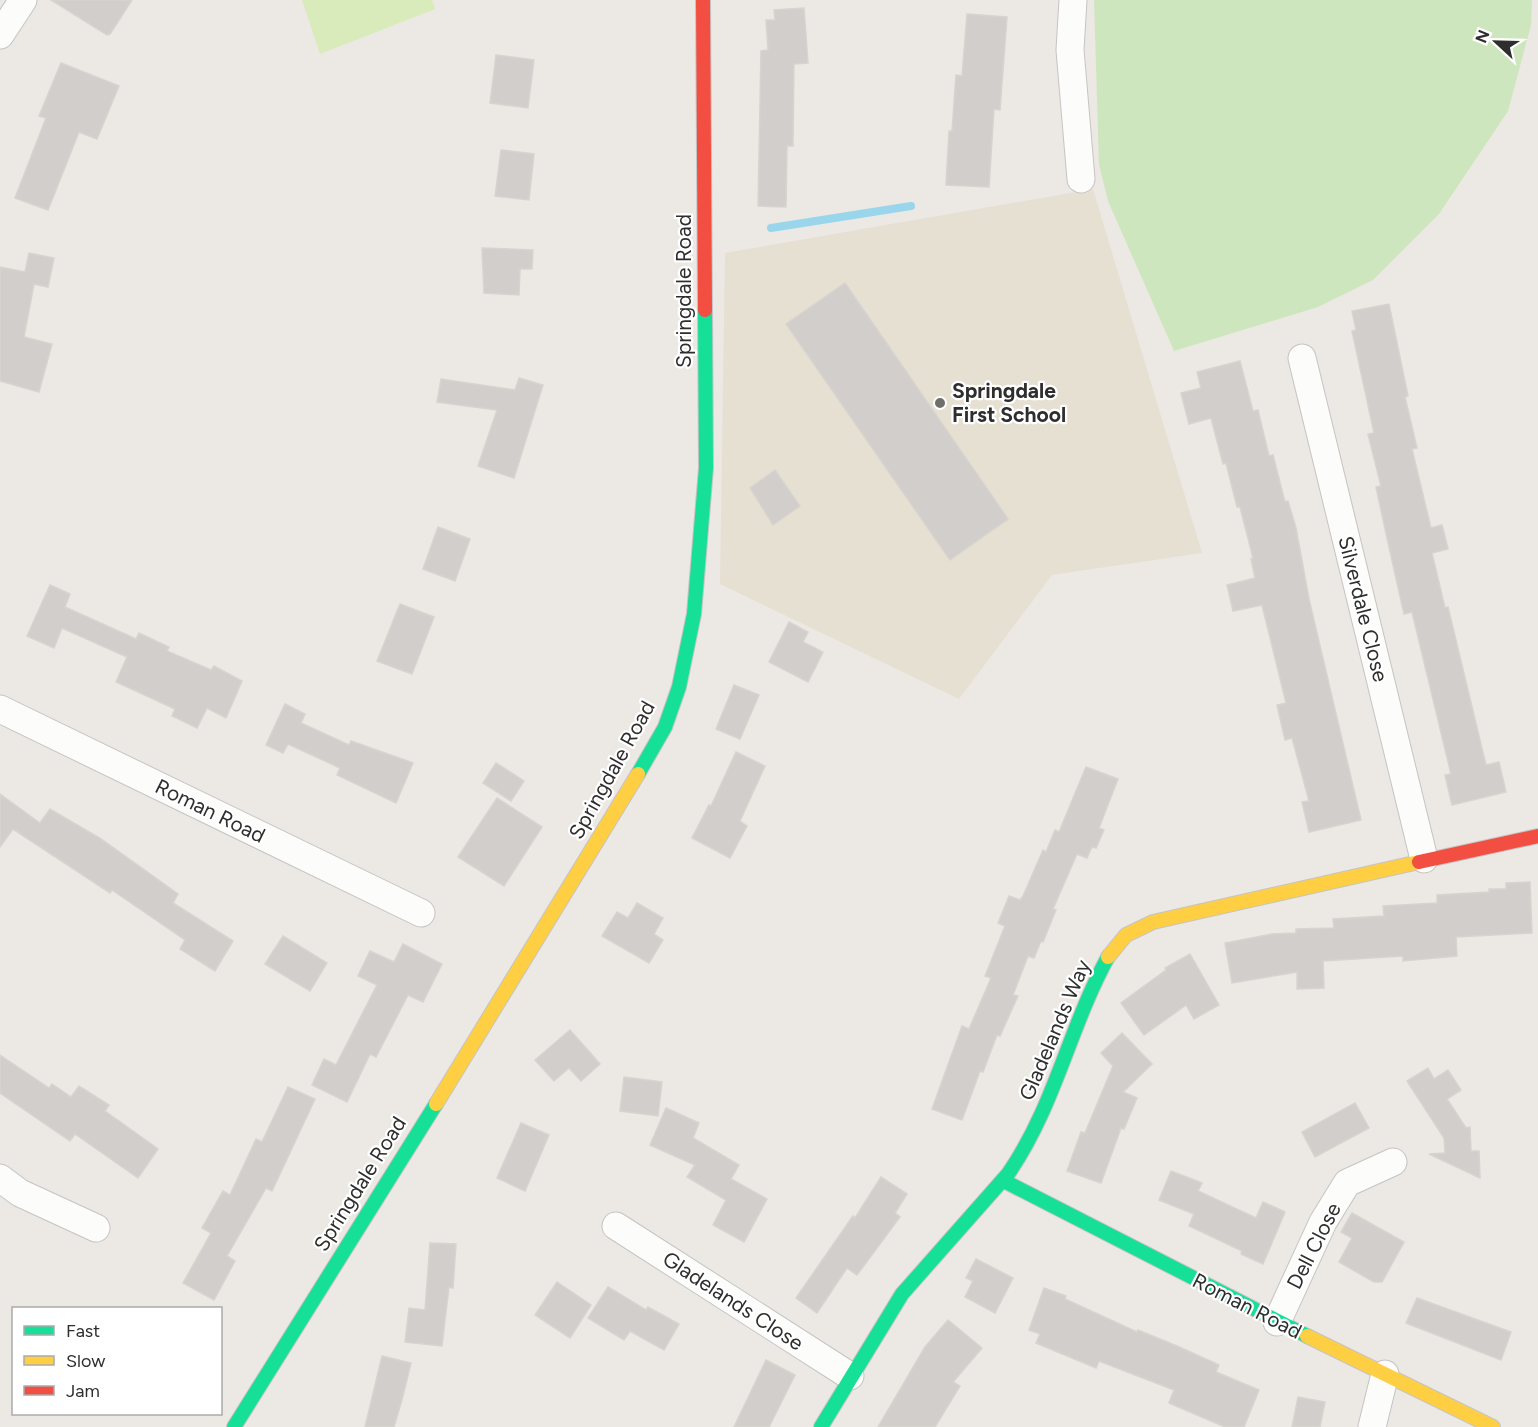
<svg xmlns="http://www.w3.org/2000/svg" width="1538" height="1427" viewBox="0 0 1538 1427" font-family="Figtree,sans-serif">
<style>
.education{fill:#e6e0d3}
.green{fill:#cee6be}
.pitch{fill:#d9eabb}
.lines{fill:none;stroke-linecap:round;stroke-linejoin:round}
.stream{stroke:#99d6ec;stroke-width:8}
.building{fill:#d1cecb;stroke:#d7d4d0;stroke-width:1.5}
.street-casing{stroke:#c5c4c5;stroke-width:29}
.fast-casing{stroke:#c5c4c5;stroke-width:16}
.slow-casing{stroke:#c5c4c5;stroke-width:16}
.jam-casing{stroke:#c5c4c5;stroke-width:16}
.street{stroke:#fcfcfb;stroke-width:27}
.fast{stroke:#16e098;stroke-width:14}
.slow{stroke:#ffcf43;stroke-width:14}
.jam{stroke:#f24e42;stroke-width:14}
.poi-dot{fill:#706f6e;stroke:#fff;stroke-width:2}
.labels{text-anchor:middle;stroke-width:4.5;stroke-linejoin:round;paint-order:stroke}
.street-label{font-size:21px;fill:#2e2e2e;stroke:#fff}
.poi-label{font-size:21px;font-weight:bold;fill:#2e2e2e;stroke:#fff;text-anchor:start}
</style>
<rect width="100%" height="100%" fill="#ece8e4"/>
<path class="education" d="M1093 189 1202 553 1052 575 959 699 720 584 725 253Z"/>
<path class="green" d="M1094 0H1532L1531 25 1508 111 1439 214 1373 280 1318 307 1174 351 1108 201 1099 165Z"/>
<path class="pitch" d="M302 0H432L435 9 320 54Z"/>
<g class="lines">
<path class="stream" d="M771 228 911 206"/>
</g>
<g class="building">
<path d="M51 0H132L110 34 107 35Z"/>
<path d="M804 8 808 63 794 64 793 146H787L786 207 758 206 761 51 768 50 766 20H775L774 10Z"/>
<path d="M967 14 1007 17 1000 110 994 109 989 187 946 185 949 131H952L956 75 962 76Z"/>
<path d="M496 55 534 60 528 108 490 103Z"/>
<path d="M61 63 119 86 97 139 79 132 48 210 15 198 46 118 39 116Z"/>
<path d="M501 150 534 154 529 200 495 196Z"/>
<path d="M482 248 533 250 532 269H520L519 295 484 293Z"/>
<path d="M29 253 54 258 48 287 34 284 24 337 52 344 39 392 0 381V267L25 272Z"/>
<path d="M845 283 1008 519 950 560 786 324Z"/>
<path d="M1389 304 1408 396 1405 397 1417 448 1412 449 1431 528 1442 525 1448 549 1432 553 1445 608 1448 607 1486 765 1499 762 1506 792 1452 805 1445 775 1451 774 1412 612 1404 614 1387 538 1376 487 1381 486 1368 434 1374 433 1352 331 1356 330 1352 311Z"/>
<path d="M1240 361 1253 411 1258 410 1269 456 1273 455 1285 502 1288 501 1296 528 1309 599 1361 820 1309 832 1302 802 1309 801 1292 738 1285 740 1277 705 1286 703 1262 605 1233 611 1227 585 1255 578 1251 559 1253 558 1240 507H1237L1226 463 1223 464 1211 418 1189 424 1181 393 1201 388 1197 372Z"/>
<path d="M519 378 543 385 514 478 478 466 497 410 437 402 441 379 515 390Z"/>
<path d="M775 470 800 506 773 525 750 488Z"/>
<path d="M438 527 470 539 455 581 423 569Z"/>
<path d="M50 585 70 594 65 607 136 639 139 633 169 647 167 651 211 670 214 666 242 681 226 718 207 708 197 728 172 716 175 709 116 682 127 657 62 628 54 648 27 636Z"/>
<path d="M400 604 434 617 412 674 377 661Z"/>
<path d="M789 622 808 632 803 642 823 652 808 682 769 662Z"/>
<path d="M734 685 759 695 740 739 716 729Z"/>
<path d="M285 704 305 714 301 723 349 745 351 741 413 763 396 803 337 775 340 768 288 744 283 753 266 745Z"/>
<path d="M736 752 765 766 740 821 747 826 730 858 692 838 709 805 711 806Z"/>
<path d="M496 763 524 781 511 801 483 783Z"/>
<path d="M1086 767 1118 779 1099 828 1104 830 1096 848 1092 847 1087 858 1077 854 1053 909 1056 910 1043 942 1041 941 1034 958 1028 956 1013 995 1018 996 1000 1036 997 1035 983 1072 980 1071 962 1120 932 1109 962 1026 969 1029 991 978 985 976 1005 926 998 923 1009 896 1020 900 1023 896 1043 850 1046 852 1055 830 1059 832Z"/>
<path d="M0 794 40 823 50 809 101 839 178 894 173 903 233 941 215 971 180 949 185 940 112 890 110 893 13 829 0 847Z"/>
<path d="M497 798 542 827 504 886 458 857Z"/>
<path d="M1530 882 1532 933 1456 937 1457 956 1403 961V956L1323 961 1324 988 1297 989V972L1232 983 1225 943 1272 934 1296 933V929L1334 928 1333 919 1384 916 1383 906 1437 903V895L1489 892V889H1506V883Z"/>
<path d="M637 903 663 918 654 934 663 940 649 963 602 936 617 912 628 918Z"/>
<path d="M283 936 327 963 310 991 265 964Z"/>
<path d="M403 944 442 964 423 1002 408 995 376 1057 370 1054 347 1102 312 1085 324 1059 336 1065 377 985 358 976 370 951 394 962Z"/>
<path d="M1190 954 1219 1005 1194 1019 1186 1005 1144 1035 1121 1003 1166 970 1165 968Z"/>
<path d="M570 1030 600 1064 581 1081 569 1068 554 1081 535 1060Z"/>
<path d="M1122 1033 1152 1064 1123 1092 1137 1098 1124 1129 1121 1128 1101 1183 1067 1171 1081 1132 1085 1133 1113 1066 1101 1053Z"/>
<path d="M0 1055 49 1088 52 1084 71 1097 79 1086 109 1105 105 1111 158 1149 138 1178 75 1134 70 1141 0 1093Z"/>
<path d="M1428 1068 1434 1079 1448 1070 1461 1090 1447 1099 1466 1128 1470 1127 1471 1151H1479L1480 1178 1429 1154 1445 1153 1444 1138 1407 1081Z"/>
<path d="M624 1077 662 1082 658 1116 620 1111Z"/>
<path d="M288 1087 315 1099 272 1191 266 1188 227 1256 235 1261 214 1300 183 1283 211 1233 202 1228 223 1191 230 1195 256 1139 262 1142Z"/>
<path d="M1355 1103 1369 1128 1315 1157 1302 1132Z"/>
<path d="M666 1108 699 1123 693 1138 739 1165 731 1179 767 1199 744 1242 713 1225 726 1200 687 1177 695 1165 650 1145Z"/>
<path d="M521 1123 549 1135 525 1191 497 1178Z"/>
<path d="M1171 1171 1202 1183 1198 1191 1256 1218 1263 1202 1285 1212 1263 1264 1241 1254 1242 1251 1189 1226 1194 1214 1159 1200Z"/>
<path d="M881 1177 907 1194 895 1213 900 1217 857 1275 847 1268 817 1313 796 1298 853 1216 855 1218Z"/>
<path d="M1352 1213 1404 1242 1382 1282H1374L1339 1262 1352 1238 1341 1232Z"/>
<path d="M430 1243 456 1244 453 1288 449 1287 442 1346 405 1342 409 1308 425 1310Z"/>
<path d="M976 1259 1013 1278 995 1313 965 1297 973 1281 966 1278Z"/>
<path d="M557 1282 591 1305 570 1338 535 1315Z"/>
<path d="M608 1287 646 1310 648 1307 679 1324 664 1350 630 1331 624 1340 588 1318Z"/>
<path d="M1044 1288 1066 1296 1065 1299 1137 1332 1138 1330 1177 1346 1219 1365 1216 1372 1259 1390 1244 1427H1225L1169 1403 1174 1390 1099 1361 1096 1368 1036 1343 1040 1334 1029 1330Z"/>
<path d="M1417 1298 1511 1332 1501 1360 1406 1323Z"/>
<path d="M948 1320 982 1348 953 1382 960 1386 935 1427H878L925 1347Z"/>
<path d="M382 1356 411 1363 403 1396 394 1427H365Z"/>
<path d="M766 1360 795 1375 769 1427H734Z"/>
<path d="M1298 1397 1325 1402 1320 1427H1292Z"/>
</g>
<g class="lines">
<defs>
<g id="street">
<path d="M1073 0 1070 50 1081 179"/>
<path d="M0 35 23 0"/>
<path d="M1302 358 1424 859"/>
<path d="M0 709 421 913"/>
<path d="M0 1178 20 1193 96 1228"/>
<path d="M616 1226 850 1376"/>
<path d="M1277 1322 1323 1222 1347 1183 1393 1162"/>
<path d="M1372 1427 1385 1374"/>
</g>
<g id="fast">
<path d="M638 774 665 727 679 687 694 614 706 468 705 310"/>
<path d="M1004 1181 1307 1336"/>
<path d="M234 1427 436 1104"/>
<path d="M821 1427 902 1294 1008 1174C1055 1106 1069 1028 1108 957"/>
</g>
<g id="slow">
<path d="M1108 957 1126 935 1153 922 1419 862"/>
<path d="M436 1104 638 774"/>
<path d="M1307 1336 1493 1427"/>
</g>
<g id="jam">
<path d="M703 0 705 310"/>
<path d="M1419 862 1538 836"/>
</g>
</defs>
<use href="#street" class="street-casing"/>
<use href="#fast" class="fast-casing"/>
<use href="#slow" class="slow-casing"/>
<use href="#jam" class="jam-casing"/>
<use href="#street" class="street"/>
<use href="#fast" class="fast"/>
<use href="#slow" class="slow"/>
<use href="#jam" class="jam"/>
</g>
<circle class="poi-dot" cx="940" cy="403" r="6"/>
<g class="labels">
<g class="street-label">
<text transform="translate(684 291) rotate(-90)" y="7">Springdale Road</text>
<text transform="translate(1363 609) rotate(76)" y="7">Silverdale Close</text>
<text transform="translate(612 770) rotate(-61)" y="7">Springdale Road</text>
<text transform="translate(210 811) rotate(26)" y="7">Roman Road</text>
<text transform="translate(1055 1030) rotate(-67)" y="7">Gladelands Way</text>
<text transform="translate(360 1184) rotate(-58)" y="7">Springdale Road</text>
<text transform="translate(1314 1246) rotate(-63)" y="7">Dell Close</text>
<text transform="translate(733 1301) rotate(33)" y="7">Gladelands Close</text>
<text transform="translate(1247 1306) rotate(27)" y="7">Roman Road</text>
</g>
<g class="poi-label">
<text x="952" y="398">Springdale<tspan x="952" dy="24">First School</tspan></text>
</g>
</g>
<rect x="12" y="1307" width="210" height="108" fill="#ffffff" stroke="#ababab" stroke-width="1.5"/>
<rect x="24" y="1326" width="30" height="9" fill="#16e098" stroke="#ababab" stroke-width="1.5"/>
<text x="66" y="1337" font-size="18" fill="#2e2e2e">Fast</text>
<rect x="24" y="1356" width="30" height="9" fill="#ffcf43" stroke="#ababab" stroke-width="1.5"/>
<text x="66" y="1367" font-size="18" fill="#2e2e2e">Slow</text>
<rect x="24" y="1386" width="30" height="9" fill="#f24e42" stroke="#ababab" stroke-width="1.5"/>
<text x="66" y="1397" font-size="18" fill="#2e2e2e">Jam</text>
<g transform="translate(1496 42) rotate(292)" stroke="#ffffff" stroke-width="4.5" paint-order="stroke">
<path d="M0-4.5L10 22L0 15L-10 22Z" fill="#2e2e2e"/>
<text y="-9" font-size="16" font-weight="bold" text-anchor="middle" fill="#2e2e2e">N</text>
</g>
</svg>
